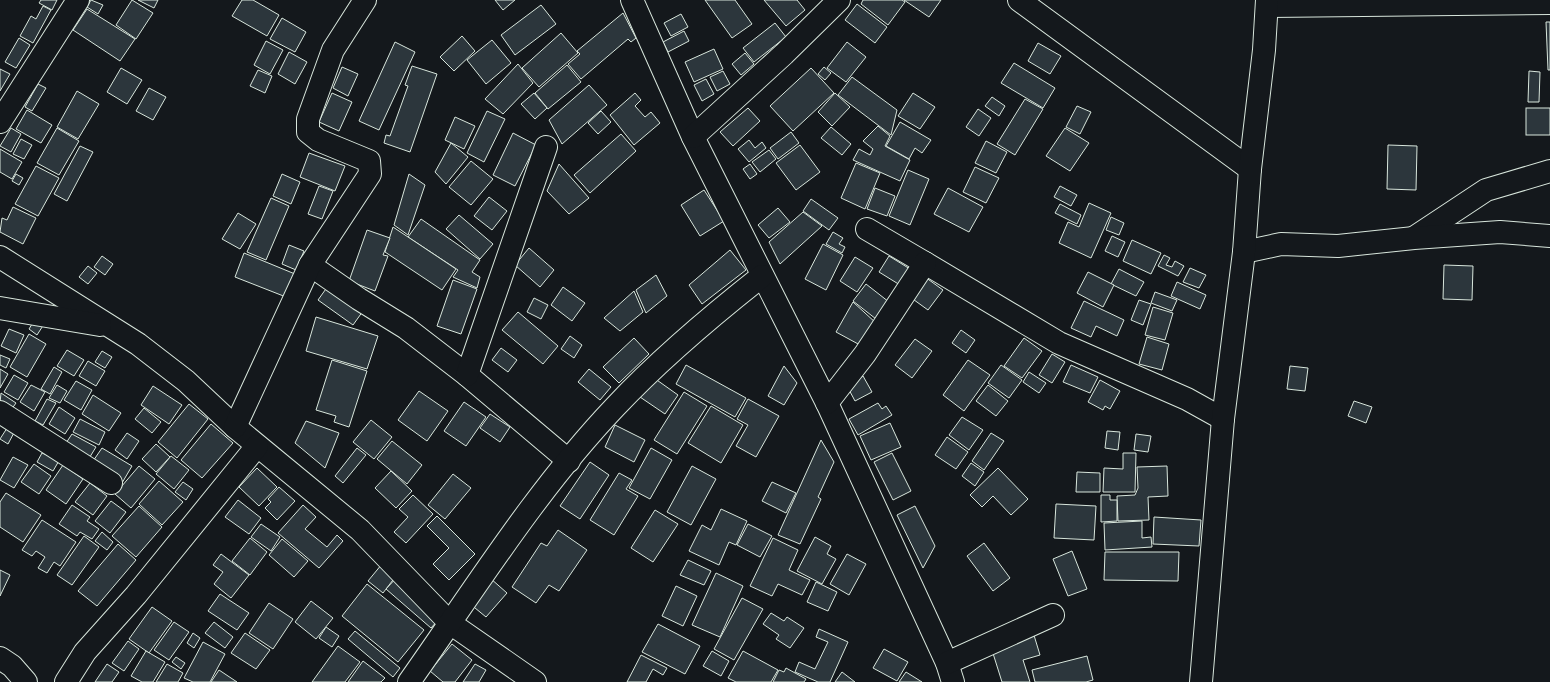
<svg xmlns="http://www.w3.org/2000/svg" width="1550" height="682" viewBox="0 0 1550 682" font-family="Overpass,sans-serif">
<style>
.building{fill:#2c363c;stroke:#d8e6dc}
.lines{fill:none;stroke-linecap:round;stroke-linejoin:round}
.minor-casing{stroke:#d8e6dc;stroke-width:24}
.minor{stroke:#14181c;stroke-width:22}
</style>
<rect width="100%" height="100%" fill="#14181c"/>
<g class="building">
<path d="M41 0H57L52 10 39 3Z"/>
<path d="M91 0 103 5 98 14 87 7Z"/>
<path d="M132 0 153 13 136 39 116 25Z"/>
<path d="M138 0H158L154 8Z"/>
<path d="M242 0H253L279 15 267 36 232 16Z"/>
<path d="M495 0H515L503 10Z"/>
<path d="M705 0H735L752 24 732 38Z"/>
<path d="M764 0H797L805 10 786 26Z"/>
<path d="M863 0H902L905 2 888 25 861 4Z"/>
<path d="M904 0H941L929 17Z"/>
<path d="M857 4 887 27 875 43 845 20Z"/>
<path d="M541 5 556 24 515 55 501 35Z"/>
<path d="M43 6 51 10 33 43 20 36 31 16 36 19Z"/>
<path d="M87 9 135 39 120 61 73 30Z"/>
<path d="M623 13 636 38 631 42 628 39 581 79 568 64 580 54 577 51Z"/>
<path d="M681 14 688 27 671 36 664 23Z"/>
<path d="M282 18 306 32 295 52 270 39Z"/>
<path d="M1546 22H1550V70H1548Z"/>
<path d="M775 23 786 37 754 62 743 48Z"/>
<path d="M684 31 689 41 668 52 663 42Z"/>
<path d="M561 33 578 53 539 87 522 68Z"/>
<path d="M462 36 475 51 454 71 440 57Z"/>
<path d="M19 38 30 45 16 68 5 62Z"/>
<path d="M492 40 511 63 486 84 467 60Z"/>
<path d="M266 41 283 50 270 74 254 65Z"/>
<path d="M395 42 415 52 379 130 359 121Z"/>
<path d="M847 42 866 57 846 82 827 68Z"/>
<path d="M1038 43 1061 56 1050 74 1028 61Z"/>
<path d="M714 49 723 69 694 82 685 62Z"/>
<path d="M289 52 307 62 295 84 278 74Z"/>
<path d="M745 53 754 64 741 75 732 64Z"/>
<path d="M1014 63 1055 88 1043 108 1001 83Z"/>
<path d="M518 64 533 83 503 114 485 99Z"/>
<path d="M567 65 581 82 548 109 535 93Z"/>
<path d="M412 66 437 74 410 152 384 143 386 135 390 136 408 86 405 85Z"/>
<path d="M342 67 358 74 348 96 333 88Z"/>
<path d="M824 67 831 73 825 80 818 74Z"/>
<path d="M121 68 142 80 127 104 107 92Z"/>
<path d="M811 68 834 93 793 131 770 106Z"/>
<path d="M0 69 10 74 0 91Z"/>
<path d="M258 70 272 76 265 93 250 86Z"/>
<path d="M723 71 730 84 717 91 710 77Z"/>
<path d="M1529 71 1540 72 1539 102H1528Z"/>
<path d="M852 77 897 110 891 135 838 95Z"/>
<path d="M706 79 714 94 702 101 694 85Z"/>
<path d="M38 84 46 88 32 111 25 107Z"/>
<path d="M589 85 607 105 562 144 549 120Z"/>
<path d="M149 88 166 97 153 120 136 111Z"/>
<path d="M77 91 99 104 78 139 57 127Z"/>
<path d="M332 93 352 102 339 131 319 122Z"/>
<path d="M534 93 547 108 535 119 521 104Z"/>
<path d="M635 93 641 100 635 106 645 117 651 112 660 123 634 145 610 115Z"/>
<path d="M835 93 850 107 832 126 818 112Z"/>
<path d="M913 93 935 107 920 129 898 116Z"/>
<path d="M992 97 1005 106 999 116 985 106Z"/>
<path d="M1025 99 1043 109 1015 155 997 144Z"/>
<path d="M1077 106 1091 112 1080 134 1066 127Z"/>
<path d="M748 108 760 121 733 146 720 132Z"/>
<rect x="1526" y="108" width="24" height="27"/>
<path d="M978 109 991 118 979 136 966 127Z"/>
<path d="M27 110 52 125 41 143 16 129Z"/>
<path d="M487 111 505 119 484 162 467 153Z"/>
<path d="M601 111 611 122 598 134 588 123Z"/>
<path d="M455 117 475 126 464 149 445 140Z"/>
<path d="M900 122 931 140 922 153 915 148 909 159 886 146Z"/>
<path d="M878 126 890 136 885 146 910 160 900 181 853 160 859 149 870 155 873 149 863 141Z"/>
<path d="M831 127 851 144 842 155 821 138Z"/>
<path d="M11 128 21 134 11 152 0 146Z"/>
<path d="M57 128 79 141 59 175 37 163Z"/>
<path d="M1065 128 1089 143 1070 171 1046 156Z"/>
<path d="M791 132 799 143 778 159 770 148Z"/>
<path d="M513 133 536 145 515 186 493 175Z"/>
<path d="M621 134 636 151 590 193 574 175Z"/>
<path d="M21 139 32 145 24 159 13 154Z"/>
<path d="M749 140 755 148 762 142 766 148 749 162 738 149Z"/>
<path d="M986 141 1007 152 996 173 975 163Z"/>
<path d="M451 143 468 157 446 184 435 172Z"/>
<path d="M800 145 820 172 796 190 776 163Z"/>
<path d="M1388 145 1417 146 1416 190 1387 189Z"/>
<path d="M80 146 93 152 67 201 54 194Z"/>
<path d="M0 149 22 162 12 179 0 172Z"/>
<path d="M769 150 776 159 760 172 752 162Z"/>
<path d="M309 153 345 166 335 191 300 177Z"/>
<path d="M471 161 493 179 471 205 449 187Z"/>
<path d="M856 163 880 173 865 209 841 198Z"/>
<path d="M559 164 589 198 569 214 547 191Z"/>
<path d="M750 164 757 174 750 179 743 169Z"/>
<path d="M36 166 59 178 38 216 15 204Z"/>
<path d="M975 167 999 178 986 203 963 192Z"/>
<path d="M908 170 929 179 910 225 889 216Z"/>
<path d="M16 174 23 178 19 185 12 181Z"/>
<path d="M282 174 300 182 291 204 273 196Z"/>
<path d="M409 174 425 185 408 235 394 225Z"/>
<path d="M319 186 333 191 322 219 308 214Z"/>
<path d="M1060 186 1077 195 1071 206 1054 197Z"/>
<path d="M875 188 895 196 887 216 867 209Z"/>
<path d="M948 188 983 207 969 232 934 214Z"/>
<path d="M704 190 724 221 700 236 681 205Z"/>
<path d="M489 197 507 211 492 230 474 216Z"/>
<path d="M271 198 289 206 266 260 247 252Z"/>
<path d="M811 199 838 218 829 230 803 211Z"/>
<path d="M1089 203 1111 213 1091 258 1059 243 1068 222 1079 227Z"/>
<path d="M1060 204 1081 215 1077 224 1055 213Z"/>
<path d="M13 207 36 218 23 244 0 232 2 218 7 220Z"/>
<path d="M778 208 790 222 769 238 758 225Z"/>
<path d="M803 212 822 226 780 264 769 242Z"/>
<path d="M238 213 256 224 240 249 222 239Z"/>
<path d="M459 215 493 244 480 259 446 229Z"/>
<path d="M1111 217 1124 223 1119 235 1106 230Z"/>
<path d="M421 219 480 260 472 272 480 277 477 288 453 277 458 270 408 237Z"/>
<path d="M393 227 456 269 442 290 385 252Z"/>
<path d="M367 230 390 238 383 255 388 256 375 291 349 281Z"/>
<path d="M833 232 843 238 839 244 845 247 842 253 826 244Z"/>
<path d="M1112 236 1125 242 1118 257 1105 251Z"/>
<path d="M1132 240 1161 253 1151 274 1123 261Z"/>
<path d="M823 244 843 255 826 290 805 279Z"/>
<path d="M289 245 304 251 296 270 282 264Z"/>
<path d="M529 248 554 270 540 287 515 265Z"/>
<path d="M730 250 746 270 702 304 689 285Z"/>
<path d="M244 253 295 274 286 297 235 277Z"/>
<path d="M1164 255 1170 258 1166 265 1172 267 1175 261 1184 266 1178 276 1158 266Z"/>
<path d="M102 256 113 264 105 275 94 267Z"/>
<path d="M889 256 910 269 900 285 879 272Z"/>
<path d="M855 257 873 268 857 292 840 281Z"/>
<path d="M1444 265 1473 266 1472 300 1443 299Z"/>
<path d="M88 266 97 273 88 284 79 277Z"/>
<path d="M1190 268 1206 275 1199 288 1183 282Z"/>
<path d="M1119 269 1144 282 1136 296 1111 284Z"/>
<path d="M1088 272 1114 285 1103 307 1077 293Z"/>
<path d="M656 275 667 296 646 313 636 290Z"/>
<path d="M925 277 943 290 928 310 910 297Z"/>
<path d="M453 280 477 289 461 334 437 326Z"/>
<path d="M1177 282 1206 295 1200 309 1171 296Z"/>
<path d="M866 284 889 302 876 319 853 301Z"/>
<path d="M328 286 363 311 353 325 318 300Z"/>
<path d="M563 287 585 303 572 321 551 305Z"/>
<path d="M634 291 643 312 620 331 604 318Z"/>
<path d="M1155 292 1177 300 1172 311 1151 303Z"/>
<path d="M534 298 548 305 541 319 527 312Z"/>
<path d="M1139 300 1151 304 1143 325 1131 320Z"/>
<path d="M1084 301 1124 320 1117 336 1096 326 1091 337 1071 328Z"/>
<path d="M853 302 876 323 860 345 836 332Z"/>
<path d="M1153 307 1173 313 1165 340 1145 335Z"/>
<path d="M518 312 558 346 543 364 502 330Z"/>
<path d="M37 316 46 321 37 335 29 329Z"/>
<path d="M316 317 378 336 367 369 306 351Z"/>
<path d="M9 329 24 335 16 353 1 346Z"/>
<path d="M961 330 975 340 966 353 952 343Z"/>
<path d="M29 334 46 344 27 377 10 367Z"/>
<path d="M570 336 582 345 574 358 561 349Z"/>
<path d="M1147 337 1169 344 1162 370 1139 364Z"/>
<path d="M634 338 649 354 619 383 603 367Z"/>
<path d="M1024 338 1042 351 1022 378 1004 366Z"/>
<path d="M915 339 932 351 912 378 895 365Z"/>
<path d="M501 348 517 360 508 372 492 360Z"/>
<path d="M67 350 84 360 74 376 57 366Z"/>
<path d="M102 351 112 357 105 368 95 362Z"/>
<path d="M1052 354 1065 362 1052 383 1039 375Z"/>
<path d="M0 355 10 359 6 368 0 365Z"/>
<path d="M332 360 367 371 349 427 334 422 336 416 316 410Z"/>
<path d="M968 360 990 375 964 411 943 395Z"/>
<path d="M88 361 105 371 96 386 79 376Z"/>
<path d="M686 365 746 398 735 417 676 384Z"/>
<path d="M1001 365 1022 380 1009 398 988 383Z"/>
<path d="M1071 365 1098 377 1090 393 1063 382Z"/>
<path d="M784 366 797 383 784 405 768 396Z"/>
<path d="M1290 366 1308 368 1305 391 1287 389Z"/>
<path d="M54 367 62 372 50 394 41 389Z"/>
<path d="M0 369 8 374 0 388Z"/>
<path d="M589 369 611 387 600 400 578 382Z"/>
<path d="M1029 372 1046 383 1039 393 1023 382Z"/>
<path d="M14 375 28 383 18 400 4 392Z"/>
<path d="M863 376 872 392 855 401 847 386Z"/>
<path d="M654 378 678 395 665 414 640 397Z"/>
<path d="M1100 380 1120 391 1110 409 1105 406 1103 410 1088 402Z"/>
<path d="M76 381 92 390 81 410 64 400Z"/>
<path d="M31 385 45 392 34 411 20 402Z"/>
<path d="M57 385 67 391 60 403 49 398Z"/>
<path d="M988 385 1008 401 996 416 976 401Z"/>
<path d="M153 386 182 405 169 424 141 405Z"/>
<path d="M419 391 448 411 427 441 398 420Z"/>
<path d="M684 392 707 406 677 454 654 440Z"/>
<path d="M1 393 16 403 11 410 0 403Z"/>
<path d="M93 395 121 413 109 431 82 414Z"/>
<path d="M47 399 56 403 43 425 35 421Z"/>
<path d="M748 399 779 416 756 457 736 446 748 425 737 419Z"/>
<path d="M1354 401 1372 407 1366 423 1348 416Z"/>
<path d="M464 402 486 417 466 446 444 431Z"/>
<path d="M878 403 882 409 886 406 892 415 858 435 849 419Z"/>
<path d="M189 404 208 419 177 458 158 442Z"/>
<path d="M711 406 743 425 721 463 688 443Z"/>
<path d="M59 407 75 418 65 434 49 424Z"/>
<path d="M144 408 161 422 152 433 135 419Z"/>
<path d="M490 414 510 427 500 442 480 428Z"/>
<path d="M962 417 983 430 969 450 949 435Z"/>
<path d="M80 419 105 432 99 445 73 432Z"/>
<path d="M371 420 392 437 374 459 353 442Z"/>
<path d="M306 421 339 433 325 468 295 443Z"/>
<path d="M890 423 901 447 871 460 860 436Z"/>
<path d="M211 424 233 443 202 478 181 460Z"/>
<path d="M9 425 16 429 8 444 0 439Z"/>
<path d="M615 425 645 440 634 462 605 447Z"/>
<path d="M1107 431 1120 432 1118 450 1105 448Z"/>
<path d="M127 433 139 441 127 459 115 450Z"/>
<path d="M991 433 1004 441 984 470 972 461Z"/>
<path d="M72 434 96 447 88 460 64 446Z"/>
<path d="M1136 434 1151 436 1148 452 1134 450Z"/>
<path d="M947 437 968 452 956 469 935 455Z"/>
<path d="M821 440 834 462 818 497 821 499 800 544 778 535Z"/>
<path d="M392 441 422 465 407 484 377 459Z"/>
<path d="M156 444 170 457 156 472 142 459Z"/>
<path d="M102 448 132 466 122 483 91 464Z"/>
<path d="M357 448 366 455 343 483 335 476Z"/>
<path d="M651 448 672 460 650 499 629 488Z"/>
<path d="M42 453 51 457 60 459 53 471 37 462Z"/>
<path d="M892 453 911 491 893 500 874 462Z"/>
<path d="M1123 453H1136L1135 492H1103L1104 468 1123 469Z"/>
<path d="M171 456 189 470 174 489 156 474Z"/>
<path d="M13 457 28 465 14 488 0 480Z"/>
<path d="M590 462 609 475 580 519 560 506Z"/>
<path d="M971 463 984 472 975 486 962 476Z"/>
<path d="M34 464 51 476 39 494 21 482Z"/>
<path d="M63 465 83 479 66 504 46 490Z"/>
<path d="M139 466 155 479 131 508 115 494Z"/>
<path d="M692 466 716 479 691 525 667 512Z"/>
<path d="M1167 466 1168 496 1148 497 1149 520 1118 521 1117 496 1135 495 1138 488 1137 467Z"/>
<path d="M257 468 277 487 259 506 239 487Z"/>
<path d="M998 468 1028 499 1011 515 993 496 982 507 970 495Z"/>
<path d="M391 471 412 491 396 508 375 488Z"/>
<path d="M1077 472 1100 473V492H1076Z"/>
<path d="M619 473 632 480 626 489 638 496 614 535 590 520Z"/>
<path d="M453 474 471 488 445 519 428 505Z"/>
<path d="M159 481 183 502 162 525 139 504Z"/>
<path d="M183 482 193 489 186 500 175 492Z"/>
<path d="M772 482 796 493 786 513 762 501Z"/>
<path d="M90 483 107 496 93 515 75 502Z"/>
<path d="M279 487 295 501 277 520 265 508 271 502 268 499Z"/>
<path d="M6 493 41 515 23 542 0 527V502Z"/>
<path d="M413 495 433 514 406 543 394 532 408 517 399 509Z"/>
<path d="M1101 495H1110V500H1117V521L1101 522Z"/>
<path d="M238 500 261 518 249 534 225 517Z"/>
<path d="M111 501 126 512 110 533 95 521Z"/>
<path d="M1056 504 1096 506 1094 540 1054 538Z"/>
<path d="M72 505 90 517 87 521 99 529 92 539 80 532 77 536 59 524Z"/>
<path d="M303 505 316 517 305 529 327 547 337 535 343 541 319 568 278 533Z"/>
<path d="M139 506 162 527 136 557 112 536Z"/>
<path d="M915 506 935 546 923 568 897 515Z"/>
<path d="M721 509 747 521 736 545 729 542 719 565 689 551 702 525 711 530Z"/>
<path d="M655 510 678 524 653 562 631 548Z"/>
<path d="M437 516 475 554 449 580 433 564 449 548 427 526Z"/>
<path d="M1154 517 1201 520 1199 546 1153 544Z"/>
<path d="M42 520 76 542 60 566 54 562 47 573 38 568 45 557 36 551 32 556 22 550Z"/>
<path d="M1142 521V538L1151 537 1152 547 1105 550 1104 523Z"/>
<path d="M261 524 280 537 271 551 251 537Z"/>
<path d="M748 524 772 536 760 557 737 545Z"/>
<path d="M558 530 587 550 559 591 549 585 536 603 512 587 541 543 547 546Z"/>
<path d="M102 532 113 542 107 550 95 541Z"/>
<path d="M84 536 99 547 72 585 57 575Z"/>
<path d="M815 537 831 546 827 554 836 559 822 584 797 571Z"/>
<path d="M250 538 267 552 250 575 232 561Z"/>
<path d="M773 538 798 550 789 570 810 580 802 595 778 584 772 596 750 586Z"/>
<path d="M282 539 308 561 294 577 269 555Z"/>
<path d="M984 543 1010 578 993 591 967 556Z"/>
<path d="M118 544 136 560 97 606 78 591Z"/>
<path d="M1072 551 1087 589 1068 596 1053 559Z"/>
<path d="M1105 552H1179L1178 581 1104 580Z"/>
<path d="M221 554 249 575 231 598 214 584 223 572 213 565Z"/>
<path d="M847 554 866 564 849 595 830 584Z"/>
<path d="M688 560 711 571 704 585 680 575Z"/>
<path d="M382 564 396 576 383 593 368 581Z"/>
<path d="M0 570 10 575 0 596Z"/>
<path d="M716 573 743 586 720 637 692 625Z"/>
<path d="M398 576 438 620 431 628 386 589Z"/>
<path d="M490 578 507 593 486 617 469 603Z"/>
<path d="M816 582 837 592 828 611 807 602Z"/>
<path d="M367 584 424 630 398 662 342 616Z"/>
<path d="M676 586 697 596 683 626 662 616Z"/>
<path d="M220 594 249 613 237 630 208 611Z"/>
<path d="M742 598 763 609 734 660 714 649Z"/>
<path d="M311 601 333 618 316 639 295 622Z"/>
<path d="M269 603 293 619 273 649 249 633Z"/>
<path d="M152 607 172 621 149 653 129 639Z"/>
<path d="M771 613 784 621 787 617 804 628 790 648 776 639 779 635 763 624Z"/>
<path d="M174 622 189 632 169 660 154 650Z"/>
<path d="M214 622 233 637 225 648 205 633Z"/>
<path d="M658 624 700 646 685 674 642 652Z"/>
<path d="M326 627 339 636 332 647 319 638Z"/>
<path d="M819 629 848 642 830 682H818L795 672 799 662 815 669 828 642 816 637Z"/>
<path d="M355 631 400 668 393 677 348 639Z"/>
<path d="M1033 632 1040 655 1023 660 1030 682H1002L991 647Z"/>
<path d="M193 633 200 638 194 648 187 643Z"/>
<path d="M245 633 270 650 256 669 231 653Z"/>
<path d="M128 641 139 649 124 671 112 663Z"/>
<path d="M203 642 225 654 210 682H193L184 678Z"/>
<path d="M452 644 472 660 455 682H443L430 671Z"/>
<path d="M338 646 360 662 345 682H312Z"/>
<path d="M884 649 908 662 897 681 873 668Z"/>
<path d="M146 651 165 662 153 682H142L131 676Z"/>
<path d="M712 651 729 661 721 676 703 666Z"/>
<path d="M743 651 778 670 771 682H736L728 678Z"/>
<path d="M641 655 667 668 663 675 653 669 646 682H627Z"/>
<path d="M1087 656 1093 680 1086 682H1035L1032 670Z"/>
<path d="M176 657 185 663 181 669 172 662Z"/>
<path d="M363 661 385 678 381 682H348Z"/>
<path d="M107 664 119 672 112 682H95Z"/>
<path d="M167 664 183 673 178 682H156Z"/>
<path d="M475 664 486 670 479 682H463Z"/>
<path d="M786 668 806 679 804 682H773L779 670 784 672Z"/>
<path d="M219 670 237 682H211Z"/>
<path d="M842 672 855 682H835Z"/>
<path d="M906 672 922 682H899Z"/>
</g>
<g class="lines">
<defs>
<g id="minor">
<path d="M632 0 693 137 827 403 947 663 953 682"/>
<path d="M1019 0 1250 169"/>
<path d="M1267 6 1550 3"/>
<path d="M0 122 78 0"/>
<path d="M693 137 784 54 839 0"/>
<path d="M867 229 925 263 1059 343 1187 399 1223 419"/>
<path d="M1415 237 1486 190 1550 171"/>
<path d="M1244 252 1281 244 1338 246 1414 238 1500 232 1550 236"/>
<path d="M0 257 138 344 186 381 235 427 360 530 450 623 535 682"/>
<path d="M310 265 359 299 406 328 467 375 569 461"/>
<path d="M0 308 100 325"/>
<path d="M467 375 546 147"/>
<path d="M827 403 865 354 925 263"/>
<path d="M0 412 111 483"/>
<path d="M235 427 310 265 370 174 369 161 318 140 308 132V119L333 50 365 0"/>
<path d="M0 658 12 666 26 682"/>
<path d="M947 663 1053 615"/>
<path d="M66 682 85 652 136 595 257 446"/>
<path d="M409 682C474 590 537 489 615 407 660 359 710 317 762 276"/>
<path d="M1201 682 1223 419 1244 252 1250 169 1264 50 1267 0"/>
</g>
</defs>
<use href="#minor" class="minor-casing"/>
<use href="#minor" class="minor"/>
</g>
</svg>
